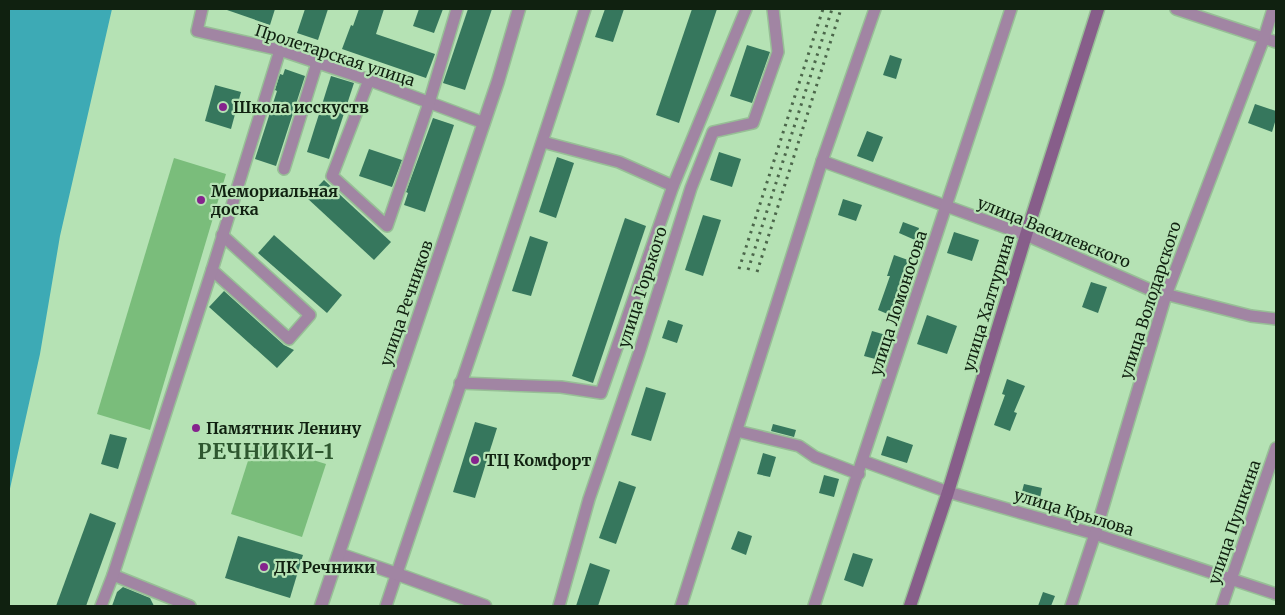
<svg xmlns="http://www.w3.org/2000/svg" width="1285" height="615" viewBox="0 0 1285 615" font-family="Merriweather,serif">
<style>
.green{fill:#7abd7b}
.water{fill:#3daab5}
.building{fill:#36775d}
.lines{fill:none;stroke-linecap:round;stroke-linejoin:round}
.minor-casing{stroke:#97bf96;stroke-width:14}
.tertiary-casing{stroke:#97bf96;stroke-width:15}
.secondary-casing{stroke:#97bf96;stroke-width:15}
.minor{stroke:#a185a3;stroke-width:11}
.tertiary{stroke:#a185a3;stroke-width:12}
.secondary{stroke:#875e8a;stroke-width:12}
.rail{stroke:#4c674b;stroke-width:3;stroke-dasharray:2.5 5;stroke-linecap:butt}
.poi-dot{fill:#85238d;stroke:#b5e2b4;stroke-width:2}
.labels{text-anchor:middle;stroke-width:4.5;stroke-linejoin:round;paint-order:stroke}
.street-label{font-size:16px;fill:#102110;stroke:#b5e2b4}
.poi-label{font-size:16px;font-weight:bold;fill:#102110;stroke:#b5e2b4;text-anchor:start}
.district-label{font-size:21px;font-weight:bold;letter-spacing:1px;fill:#2e572f;stroke:#b5e2b4}
</style>
<rect width="100%" height="100%" fill="#b5e2b4"/>
<g class="green">
<path d="M174 158 226 174 150 430 97 414Z"/>
<path d="M254 442 326 464 302 537 231 514Z"/>
</g>
<path class="water" d="M9 9H112L60 236 40 354 9 493Z"/>
<g class="building">
<path d="M227 9H275L270 25 227 10Z"/>
<path d="M305 9H328L318 40 297 33Z"/>
<path d="M359 9H384L376 34 435 54 426 78 342 49 351 25 353 26Z"/>
<path d="M419 9H443L434 33 413 26Z"/>
<path d="M468 9H492L465 90 443 83Z"/>
<path d="M605 9H624L613 42 595 37Z"/>
<path d="M692 9H717L679 123 656 115Z"/>
<path d="M747 45 770 52 752 103 730 96Z"/>
<path d="M890 55 902 59 896 79 883 75Z"/>
<path d="M285 69 305 76 276 166 255 159 277 91 275 90 280 74 283 75Z"/>
<path d="M331 76 354 83 329 159 307 152Z"/>
<path d="M215 85 241 92 231 129 205 121Z"/>
<path d="M1255 104 1276 111V119L1272 132 1248 123Z"/>
<path d="M433 118 454 125 425 212 404 205 408 193 406 192Z"/>
<path d="M867 131 883 137 873 162 857 156Z"/>
<path d="M369 149 402 160 392 187 359 176Z"/>
<path d="M719 152 741 159 732 187 710 180Z"/>
<path d="M557 157 574 163 556 218 539 212Z"/>
<path d="M324 180 391 242 374 260 307 198Z"/>
<path d="M843 199 862 205 856 221 838 215Z"/>
<path d="M703 215 721 220 703 276 685 270Z"/>
<path d="M625 218 646 226 593 383 572 376Z"/>
<path d="M903 222 919 228 915 240 899 233Z"/>
<path d="M954 232 979 240 972 261 947 253Z"/>
<path d="M274 235 342 295 327 313 258 253Z"/>
<path d="M530 236 548 242 531 296 512 291Z"/>
<path d="M894 255 908 260 890 315 878 310 890 276H887Z"/>
<path d="M1091 282 1107 287 1098 313 1082 307Z"/>
<path d="M224 291 284 345 294 350 277 368 209 307Z"/>
<path d="M927 315 957 326 947 354 917 344Z"/>
<path d="M668 320 683 325 677 343 662 338Z"/>
<path d="M872 331 886 335 879 360 864 356Z"/>
<path d="M1007 379 1025 386 1014 412 1017 413 1010 431 994 425 1005 395 1002 394Z"/>
<path d="M646 387 666 393 651 441 631 435Z"/>
<path d="M475 422 497 428 475 498 453 492Z"/>
<path d="M773 424 796 430 794 437 771 431Z"/>
<path d="M110 434 127 438 118 469 101 464Z"/>
<path d="M887 436 913 445 907 463 881 455Z"/>
<path d="M763 453 776 457 770 477 757 474Z"/>
<path d="M824 475 839 479 834 497 819 493Z"/>
<path d="M619 481 636 487 616 544 599 538Z"/>
<path d="M1024 484 1042 488 1039 503 1020 499Z"/>
<path d="M90 513 116 523 86 606H56Z"/>
<path d="M738 531 752 536 746 555 731 549Z"/>
<path d="M238 536 303 555 290 598 225 578Z"/>
<path d="M853 553 873 559 863 587 844 580Z"/>
<path d="M590 563 610 570 598 606H576Z"/>
<path d="M123 587 150 598 154 606H112L117 592Z"/>
<path d="M1043 592 1055 596 1051 606H1038Z"/>
</g>
<g class="lines">
<defs>
<g id="minor">
<path d="M202 9 197 31 280 50 369 80 484 123"/>
<path d="M1176 9 1276 42"/>
<path d="M369 80 332 176 387 226 429 103 457 9"/>
<path d="M543 142 619 162 673 186"/>
<path d="M822 161 1026 235 1153 291 1251 316 1276 319"/>
<path d="M284 169 317 63"/>
<path d="M212 270 289 339 310 315 222 235"/>
<path d="M460 383 561 387 601 393 673 186 746 9"/>
<path d="M737 431 799 446 815 457 859 474"/>
<path d="M863 461 948 492 1095 534 1276 594"/>
<path d="M113 575 190 606"/>
<path d="M101 606 113 575 212 270 280 50"/>
<path d="M386 606C452 407 522 209 585 9"/>
<path d="M559 606 589 499 639 353 691 188 713 132 753 123 778 52 773 9"/>
<path d="M681 606 822 161 875 9"/>
<path d="M814 606 1011 9"/>
<path d="M1071 606 1095 534 1166 295 1264 38 1273 9"/>
<path d="M1222 606 1276 448"/>
</g>
<g id="tertiary">
<path d="M339 554 397 574 485 606"/>
<path d="M321 606 498 81 519 9"/>
</g>
<path id="secondary" d="M910 606 948 492 1026 235 1098 9"/>
</defs>
<use href="#minor" class="minor-casing"/>
<use href="#tertiary" class="tertiary-casing"/>
<use href="#secondary" class="secondary-casing"/>
<use href="#minor" class="minor"/>
<use href="#tertiary" class="tertiary"/>
<use href="#secondary" class="secondary"/>
<g class="rail">
<path d="M739 269 823 9"/>
<path d="M748 270 832 9"/>
<path d="M757 272 841 9"/>
</g>
</g>
<g class="poi-dot">
<circle cx="223" cy="107" r="5"/>
<circle cx="201" cy="200" r="5"/>
<circle cx="196" cy="428" r="5"/>
<circle cx="475" cy="460" r="5"/>
<circle cx="264" cy="567" r="5"/>
</g>
<g class="labels">
<g class="street-label">
<text transform="translate(335 55) rotate(18)" y="6">Пролетарская улица</text>
<text transform="translate(1054 232) rotate(22)" y="6">улица Василевского</text>
<text transform="translate(642 287) rotate(-72)" y="6">улица Горького</text>
<text transform="translate(1150 300) rotate(-72)" y="6">улица Володарского</text>
<text transform="translate(406 303) rotate(-71)" y="6">улица Речников</text>
<text transform="translate(898 303) rotate(-72)" y="6">улица Ломоносова</text>
<text transform="translate(988 303) rotate(-73)" y="6">улица Халтурина</text>
<text transform="translate(1074 512) rotate(17)" y="6">улица Крылова</text>
<text transform="translate(1234 522) rotate(-71)" y="6">улица Пушкина</text>
</g>
<g class="poi-label">
<text x="233" y="113">Школа исскуств</text>
<text x="211" y="197">Мемориальная<tspan x="211" dy="18">доска</tspan></text>
<text x="206" y="434">Памятник Ленину</text>
<text x="485" y="466">ТЦ Комфорт</text>
<text x="274" y="573">ДК Речники</text>
</g>
<g class="district-label">
<text x="266" y="459">РЕЧНИКИ-1</text>
</g>
</g>
<rect width="1285" height="615" fill="none" stroke="#102110" stroke-width="20"/>
</svg>
